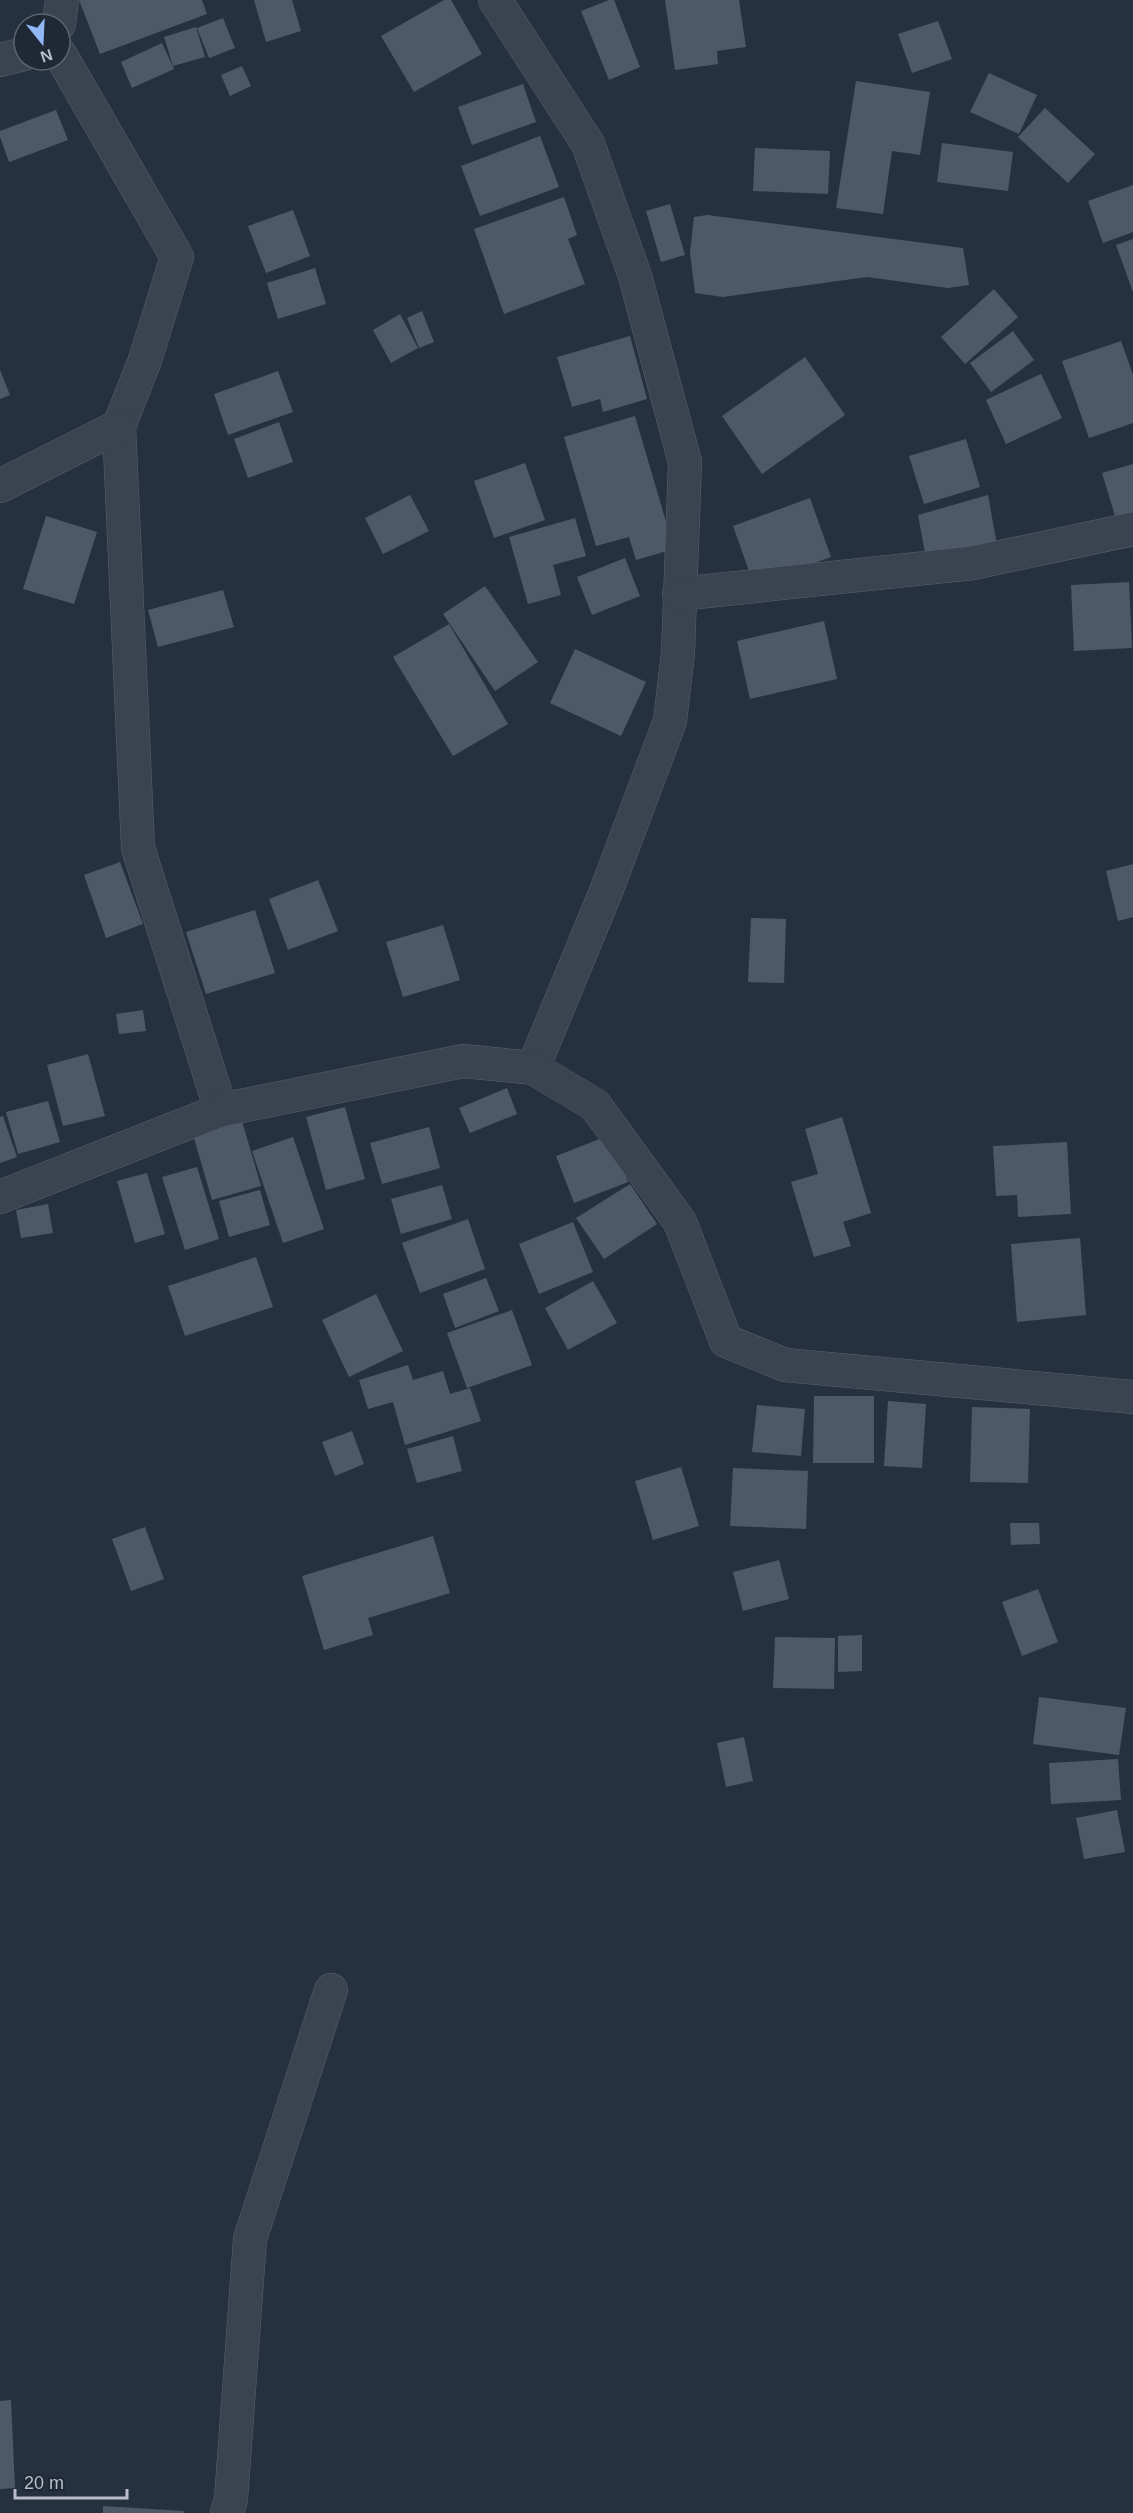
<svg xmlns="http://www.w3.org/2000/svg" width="1133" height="2513" viewBox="0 0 1133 2513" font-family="Arial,sans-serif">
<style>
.building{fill:#4d5869}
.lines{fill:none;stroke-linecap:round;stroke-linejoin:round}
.minor-casing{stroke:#58616d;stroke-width:34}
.minor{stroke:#3b4350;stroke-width:33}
</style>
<rect width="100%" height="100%" fill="#263140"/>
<g class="building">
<path d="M79 0H202L207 14 100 54Z"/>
<path d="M254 0H292L301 31 266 42Z"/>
<path d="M444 0H451L482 54 414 92 381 36Z"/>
<path d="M609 0H614L640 67 609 80 581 11Z"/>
<path d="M665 0H739L746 47 717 51 718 64 675 70Z"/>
<path d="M223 18 235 48 209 58 197 28Z"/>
<path d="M938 21 952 59 912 73 898 34Z"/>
<path d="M196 27 205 57 173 66 164 37Z"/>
<path d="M162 43 174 69 132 88 121 62Z"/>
<path d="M242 66 251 86 230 96 221 75Z"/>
<path d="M989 73 1037 95 1019 134 970 112Z"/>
<path d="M856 81 930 92 920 155 892 151 883 214 836 208Z"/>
<path d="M523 84 536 122 472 145 458 107Z"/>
<path d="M1045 108 1095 154 1068 183 1018 137Z"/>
<path d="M56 110 68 140 9 162 0 137V131Z"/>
<path d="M540 136 559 187 480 216 461 166Z"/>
<path d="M942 143 1013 152 1008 191 937 182Z"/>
<path d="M755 148 830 151 828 194 753 191Z"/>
<path d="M1133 185V232L1103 243 1088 201Z"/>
<path d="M564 197 577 235 568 239 585 284 504 314 474 229Z"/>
<path d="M670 204 685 255 661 262 646 211Z"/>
<path d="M293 210 310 256 266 273 248 226Z"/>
<path d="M707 215 963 248 969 285 948 288 867 277 723 297 695 293 690 253 694 217Z"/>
<path d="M1133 239V292L1116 245Z"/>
<path d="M315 268 326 304 278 319 267 283Z"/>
<path d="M994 289 1018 317 965 364 941 337Z"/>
<path d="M422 311 434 342 419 348 407 318Z"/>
<path d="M400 314 418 348 391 363 373 330Z"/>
<path d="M1013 331 1034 360 991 392 970 363Z"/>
<path d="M630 336 647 399 603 412 600 399 572 407 557 357Z"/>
<path d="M1121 341 1133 375V423L1089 438 1062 361Z"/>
<path d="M805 357 845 415 762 474 722 416Z"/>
<path d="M0 370 10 395 0 399Z"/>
<path d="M278 371 293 412 228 435 214 394Z"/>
<path d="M1041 374 1062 418 1006 444 986 400Z"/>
<path d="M635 416 674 549 636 560 629 537 596 546 564 437Z"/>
<path d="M279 422 293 462 248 478 234 439Z"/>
<path d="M966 439 980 487 924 504 909 456Z"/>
<path d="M525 463 545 520 494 538 474 481Z"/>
<path d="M1133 464V525L1119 529 1102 473Z"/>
<path d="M410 495 429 531 383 554 365 518Z"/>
<path d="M988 495 997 545 926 558 918 515Z"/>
<path d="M810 498 831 557 754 585 733 526Z"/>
<path d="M46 516 97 532 74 604 23 589Z"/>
<path d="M575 518 586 556 553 565 561 595 528 604 509 537Z"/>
<path d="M625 558 640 596 592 615 577 577Z"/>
<path d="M1129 582 1132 648 1074 651 1071 585Z"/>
<path d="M485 586 538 662 495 691 443 614Z"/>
<path d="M223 590 234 627 158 647 148 610Z"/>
<path d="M824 621 837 679 750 699 737 641Z"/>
<path d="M449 624 508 724 453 756 393 657Z"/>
<path d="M575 649 646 682 621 736 550 703Z"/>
<path d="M120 862 143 924 106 938 84 875Z"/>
<path d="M1133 864V917L1118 921 1106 871Z"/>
<path d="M318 880 338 931 288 950 269 899Z"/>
<path d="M255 910 275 973 206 994 186 932Z"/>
<path d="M751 918 786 919 784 983 748 982Z"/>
<path d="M443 925 460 980 403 997 386 942Z"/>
<path d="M143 1010 146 1031 119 1034 116 1014Z"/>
<path d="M88 1054 105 1116 63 1126 47 1065Z"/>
<path d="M507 1088 517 1114 470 1133 459 1108Z"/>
<path d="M48 1101 60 1142 18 1154 6 1112Z"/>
<path d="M345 1107 365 1179 326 1190 306 1117Z"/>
<path d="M3 1116 17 1157 0 1163V1117Z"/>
<path d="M842 1117 871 1213 843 1222 851 1246 814 1257 791 1182 818 1174 805 1129Z"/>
<path d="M242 1121 261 1186 212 1200 193 1135Z"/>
<path d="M429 1127 440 1168 382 1184 370 1143Z"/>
<path d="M610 1135 628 1182 574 1203 556 1156Z"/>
<path d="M293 1137 324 1229 283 1243 252 1151Z"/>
<path d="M1067 1142 1071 1214 1018 1217 1017 1195 996 1196 993 1146Z"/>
<path d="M197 1167 219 1239 185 1250 162 1177Z"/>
<path d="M147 1173 165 1234 135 1243 117 1181Z"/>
<path d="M630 1184 657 1224 604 1259 576 1218Z"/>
<path d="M442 1185 452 1219 401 1234 391 1199Z"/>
<path d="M260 1190 270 1225 229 1237 219 1201Z"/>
<path d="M48 1204 53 1233 21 1238 16 1210Z"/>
<path d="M468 1219 485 1269 420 1293 402 1243Z"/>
<path d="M573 1222 593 1272 539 1294 519 1244Z"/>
<path d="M1080 1238 1086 1315 1017 1322 1011 1244Z"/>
<path d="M256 1257 273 1307 185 1336 168 1286Z"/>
<path d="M486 1278 499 1311 455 1328 443 1294Z"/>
<path d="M593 1281 617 1323 568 1350 545 1308Z"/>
<path d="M376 1294 403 1351 349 1377 322 1320Z"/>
<path d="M512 1310 532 1365 467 1388 447 1333Z"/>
<path d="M408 1365 413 1380 443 1371 450 1394 470 1388 481 1421 405 1445 393 1402 368 1409 359 1380Z"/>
<path d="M814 1396H874V1463H813Z"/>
<path d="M888 1401 926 1404 922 1468 884 1466Z"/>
<path d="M757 1405 805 1409 801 1456 752 1452Z"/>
<path d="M972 1407 1030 1409 1028 1483 970 1482Z"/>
<path d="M352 1431 364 1464 335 1476 322 1442Z"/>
<path d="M453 1436 462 1471 417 1483 407 1449Z"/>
<path d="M681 1467 699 1526 653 1540 635 1481Z"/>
<path d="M733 1468 808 1471 806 1529 730 1526Z"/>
<path d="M1010 1523H1039L1040 1544 1011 1545Z"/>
<path d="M145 1527 164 1579 131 1591 112 1539Z"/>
<path d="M433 1536 450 1593 368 1618 373 1635 324 1650 302 1576Z"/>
<path d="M779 1560 789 1599 743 1611 733 1572Z"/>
<path d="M1038 1589 1058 1642 1022 1656 1002 1602Z"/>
<path d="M862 1635V1671L838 1672V1636Z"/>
<path d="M775 1637 835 1638 834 1689 773 1688Z"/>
<path d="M1039 1697 1126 1708 1119 1755 1033 1744Z"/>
<path d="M744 1737 753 1781 726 1787 717 1743Z"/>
<path d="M1118 1759 1121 1800 1051 1804 1049 1763Z"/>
<path d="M1117 1810 1125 1852 1084 1859 1076 1818Z"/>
<path d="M11 2400 15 2488 0 2489V2401Z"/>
<path d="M103 2506 184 2511V2513H103Z"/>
</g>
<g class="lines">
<defs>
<g id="minor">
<path d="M495 0 588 144 635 276 685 462 678 653 670 721 605 894 533 1068"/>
<path d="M59 24 62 0"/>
<path d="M60 54 177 257 145 360 119 426 138 848 221 1110"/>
<path d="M0 60 24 54"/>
<path d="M0 486 119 426"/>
<path d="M679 594 973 563 1133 529"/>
<path d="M0 1197 221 1110 463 1061 533 1068 595 1105 680 1222 726 1341 785 1365 1133 1397"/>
<path d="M227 2513 231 2499 250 2239 331 1990"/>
</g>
</defs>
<use href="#minor" class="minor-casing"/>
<use href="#minor" class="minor"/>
</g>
<g transform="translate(42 42) rotate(162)"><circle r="28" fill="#1f2835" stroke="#5c6471" stroke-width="1.5"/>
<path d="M0-4.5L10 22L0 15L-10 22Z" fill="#91b7f5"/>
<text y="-9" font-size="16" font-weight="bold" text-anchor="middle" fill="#b7beca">N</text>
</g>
<path d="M15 2489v9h112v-9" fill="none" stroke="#b7beca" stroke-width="3"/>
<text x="24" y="2489" font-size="18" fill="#b7beca" stroke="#1f2835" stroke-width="4.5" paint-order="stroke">20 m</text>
</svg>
